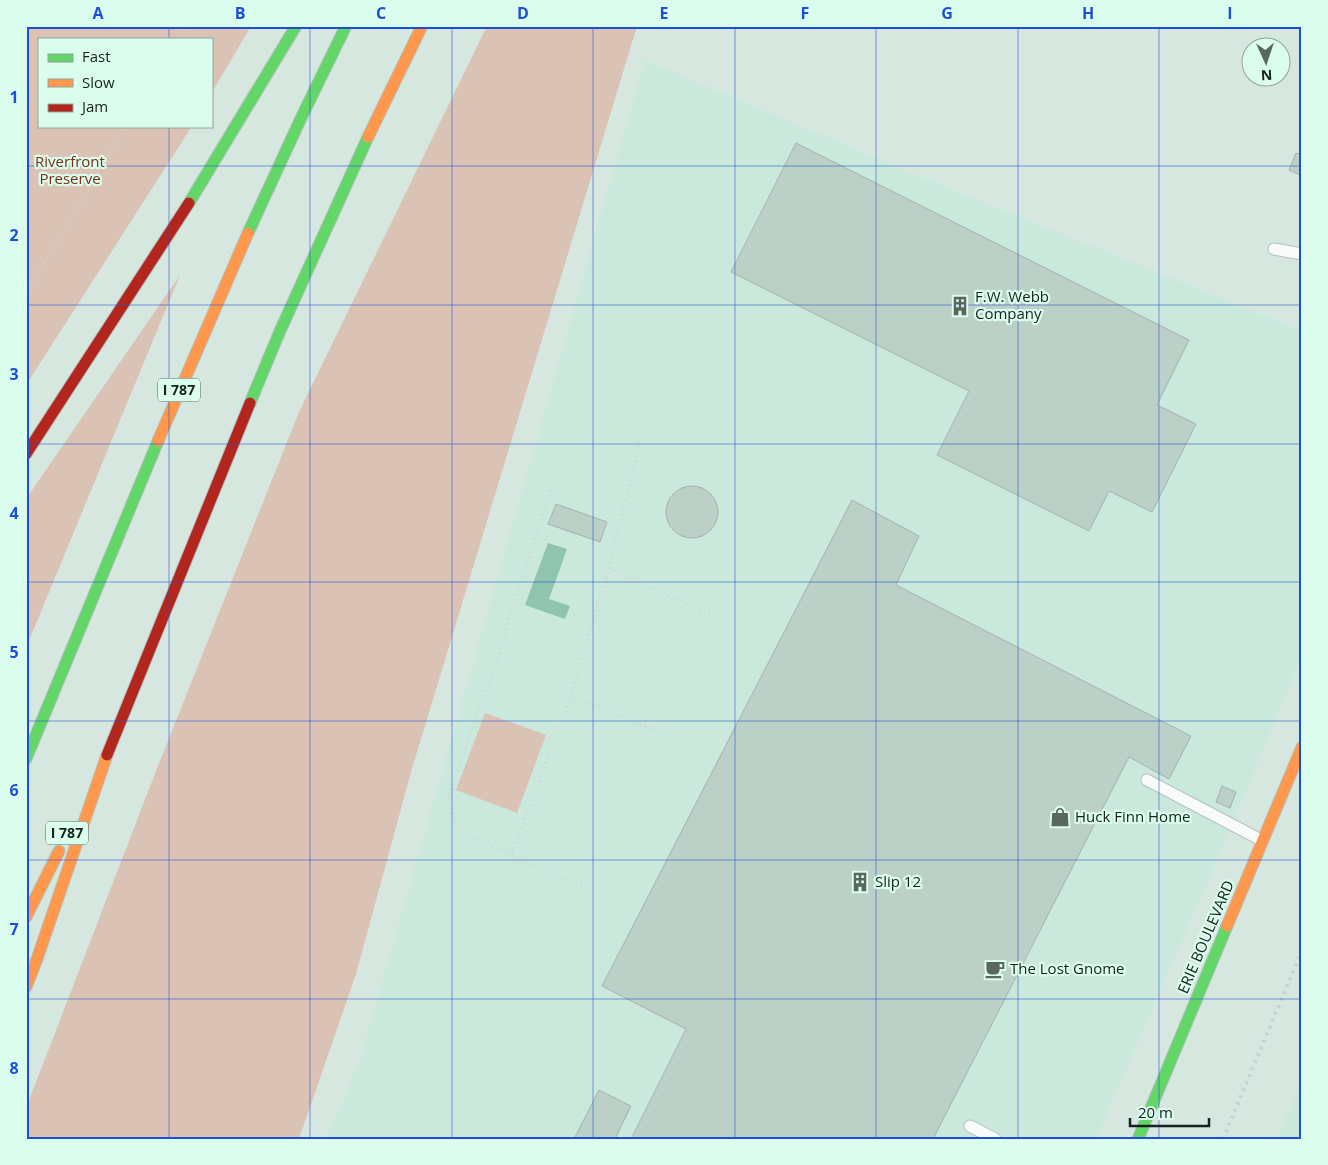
<svg xmlns="http://www.w3.org/2000/svg" width="1328" height="1165" viewBox="0 0 1328 1165" font-family="'Open Sans',sans-serif">
<style>
.built{fill:#cae9dc}
.green{fill:#dac2b4}
.water{fill:#8fc4af}
.building{fill:#bbd0c7;stroke:#a4b2ac}
.lines{fill:none;stroke-linecap:round;stroke-linejoin:round}
.lane-casing{stroke:#b4c3bd;stroke-width:13}
.fast-casing{stroke:#b4c3bd;stroke-width:13}
.slow-casing{stroke:#b4c3bd;stroke-width:13}
.jam-casing{stroke:#b4c3bd;stroke-width:13}
.path{stroke:#cfd5d2;stroke-width:3;stroke-dasharray:1 4;stroke-linecap:butt}
.lane{stroke:#f9fbfa;stroke-width:11}
.fast{stroke:#63d668;stroke-width:11}
.slow{stroke:#ff974d;stroke-width:11}
.jam{stroke:#b3261e;stroke-width:11}
.rail{stroke:#cacecc;stroke-width:4;stroke-dasharray:2.5 5;stroke-linecap:butt}
.grid{fill:none;stroke:#1d4ed8;stroke-width:1;stroke-opacity:0.55}
.labels{text-anchor:middle;stroke-width:4.5;stroke-linejoin:round;paint-order:stroke}
.shield{fill:#dbfdee;stroke:#51645c;stroke-width:1}
.shield-label{font-size:14px;font-weight:bold;fill:#16221d}
.park-label{font-size:15px;fill:#7a3016;stroke:#dbfdee}
.poi-label{font-size:15px;fill:#16221d;stroke:#dbfdee;text-anchor:start}
.street-label{font-size:15px;fill:#16221d;stroke:#dbfdee}
.neatline{fill:none;stroke:#1d4ed8;stroke-width:2}
.grid-label{font-size:16px;text-anchor:middle;font-weight:bold;fill:#1d4ed8}
</style>
<rect width="100%" height="100%" fill="#d6e7e0"/>
<g class="built">
<path d="M645 60 926 179 1302 331V655L1237 814 1096 1139H326L359 1063Z"/>
<path d="M1302 1081V1139H1276Z"/>
</g>
<g class="green">
<path d="M26 26H251L211 94V39H39V126H192L26 385Z"/>
<path d="M487 26H637L411 772 356 974 299 1139H26V1108L156 771 299 412Z"/>
<path d="M180 275 33 631 26 648V499Z"/>
<path d="M485 713 546 735 517 813 456 790Z"/>
</g>
<path class="water" d="M548 543 567 549 549 599 570 606 565 619 525 605Z"/>
<g class="building">
<path d="M796 143 1189 340 1157 405 1196 424 1152 512 1109 491 1089 531 937 455 969 391 731 272Z"/>
<path d="M1296 153 1302 155V176L1289 170Z"/>
<circle cx="692" cy="512" r="26"/>
<path d="M852 500 919 536 896 585 1191 736 1169 779 1129 757 933 1139H631L686 1029 602 986Z"/>
<path d="M556 504 607 522 600 542 548 524Z"/>
<path d="M1222 786 1236 792 1230 808 1216 802Z"/>
<path d="M599 1090 631 1106 615 1139H574Z"/>
</g>
<g class="lines">
<defs>
<g id="lane">
<path d="M1274 249 1302 254"/>
<path d="M1147 780 1263 841"/>
<path d="M970 1126 995 1139"/>
</g>
<g id="fast">
<path d="M189 203 296 26"/>
<path d="M248 233 302 116 346 26"/>
<path d="M250 403 280 331 368 137"/>
<path d="M26 759 158 441"/>
<path d="M1138 1139 1227 926"/>
</g>
<g id="slow">
<path d="M368 137 422 26"/>
<path d="M158 441 248 233"/>
<path d="M26 917 59 851"/>
<path d="M1227 926 1302 747"/>
<path d="M26 987 37 959 107 755"/>
</g>
<g id="jam">
<path d="M26 454 189 203"/>
<path d="M107 755 250 403"/>
</g>
</defs>
<use href="#lane" class="lane-casing"/>
<use href="#fast" class="fast-casing"/>
<use href="#slow" class="slow-casing"/>
<use href="#jam" class="jam-casing"/>
<g class="path">
<path d="M179 39 187 26"/>
<path d="M26 293 126 126"/>
<path d="M609 568 715 617"/>
<path d="M571 695 660 733"/>
<path d="M511 855 464 833 454 819 447 800 478 711 500 655 509 614 552 486"/>
<path d="M586 888 511 855 571 695 609 568 642 433"/>
</g>
<use href="#lane" class="lane"/>
<use href="#fast" class="fast"/>
<use href="#slow" class="slow"/>
<use href="#jam" class="jam"/>
<path class="rail" d="M1223 1139 1302 950"/>
</g>
<path class="grid" d="M169 26V39M310 26V1139M452 26V1139M593 26V1139M735 26V1139M876 26V1139M1018 26V1139M1159 26V1139M169 126V1139M26 166H1302M26 305H1302M26 444H1302M26 582H1302M26 721H1302M26 860H1302M26 999H1302"/>
<defs>
<symbol id="building-bare" viewBox="-9 -9 18 18"><path d="M-4-6H4V6H1V3H-1V6H-4ZM-2.5-4.3h1.7v1.8h-1.7ZM.8-4.3h1.7v1.8H.8ZM-2.5-1h1.7V.8h-1.7ZM.8-1h1.7V.8H.8Z" fill="#596761" stroke="#dbfdee" stroke-width="2.5" paint-order="stroke"/></symbol>
<symbol id="shop-bare" viewBox="-9 -9 18 18"><path d="M-5-2.5h2.3a2.7 3.5 0 0 1 5.4 0H5L5.5 6h-11ZM-1.5-2.5h3a1.5 2.3 0 0 0-3 0Z" fill="#596761" stroke="#dbfdee" stroke-width="2.5" paint-order="stroke"/></symbol>
<symbol id="cafe-bare" viewBox="-9 -9 18 18"><path d="M-5.5-4.5H6V0H3Q3 3.5 0 3.5H-2.5Q-5.5 3.5-5.5 0ZM3-3.2v2h1.7v-2ZM-6 4.5H4V6H-6Z" fill="#596761" stroke="#dbfdee" stroke-width="2.5" paint-order="stroke"/></symbol>
</defs>
<g fill-rule="evenodd">
<use href="#building-bare" x="946" y="292" width="28" height="28"/>
<use href="#shop-bare" x="1046" y="803" width="28" height="28"/>
<use href="#building-bare" x="846" y="868" width="28" height="28"/>
<use href="#cafe-bare" x="981" y="955" width="28" height="28"/>
</g>
<g class="labels">
<g class="shield">
<rect x="158" y="378.5" width="42" height="23" rx="4"/>
<rect x="46" y="821.5" width="42" height="23" rx="4"/>
</g>
<g class="shield-label">
<text x="179" y="395">I 787</text>
<text x="67" y="838">I 787</text>
</g>
<g class="park-label">
<text x="70" y="167">Riverfront<tspan x="70" dy="17">Preserve</tspan></text>
</g>
<g class="poi-label">
<text x="975" y="302">F.W. Webb<tspan x="975" dy="17">Company</tspan></text>
<text x="1075" y="822">Huck Finn Home</text>
<text x="875" y="887">Slip 12</text>
<text x="1010" y="974">The Lost Gnome</text>
</g>
<g class="street-label">
<text transform="translate(1206 937) rotate(-67)" y="5">ERIE BOULEVARD</text>
</g>
</g>
<rect width="1328" height="1165" fill="none" stroke="#dbfdee" stroke-width="55"/>
<rect x="38" y="38" width="175" height="90" fill="#dbfdee" stroke="#8ca59a"/>
<rect x="48" y="54" width="25" height="8" fill="#63d668" stroke="#8ca59a"/>
<text x="82" y="62" font-size="15" fill="#16221d">Fast</text>
<rect x="48" y="79" width="25" height="8" fill="#ff974d" stroke="#8ca59a"/>
<text x="82" y="88" font-size="15" fill="#16221d">Slow</text>
<rect x="48" y="104" width="25" height="8" fill="#b3261e" stroke="#8ca59a"/>
<text x="82" y="112" font-size="15" fill="#16221d">Jam</text>
<g transform="translate(1266 62) rotate(177)"><circle r="24" fill="#dbfdee" stroke="#8ca59a"/>
<path d="M0-4L9 19L0 12L-9 19Z" fill="#596761"/>
<text y="-8" font-size="14" font-weight="bold" text-anchor="middle" fill="#16221d">N</text>
</g>
<path d="M1130 1118v8h79v-8" fill="none" stroke="#16221d" stroke-width="2.5"/>
<text x="1138" y="1118" font-size="15" fill="#16221d" stroke="#dbfdee" stroke-width="4" paint-order="stroke">20 m</text>
<rect x="28" y="28" width="1272" height="1110" class="neatline"/>
<g class="grid-label">
<text x="98" y="19">A</text>
<text x="240" y="19">B</text>
<text x="381" y="19">C</text>
<text x="523" y="19">D</text>
<text x="664" y="19">E</text>
<text x="805" y="19">F</text>
<text x="947" y="19">G</text>
<text x="1088" y="19">H</text>
<text x="1230" y="19">I</text>
<text x="14" y="103">1</text>
<text x="14" y="241">2</text>
<text x="14" y="380">3</text>
<text x="14" y="519">4</text>
<text x="14" y="658">5</text>
<text x="14" y="796">6</text>
<text x="14" y="935">7</text>
<text x="14" y="1074">8</text>
</g>
</svg>
